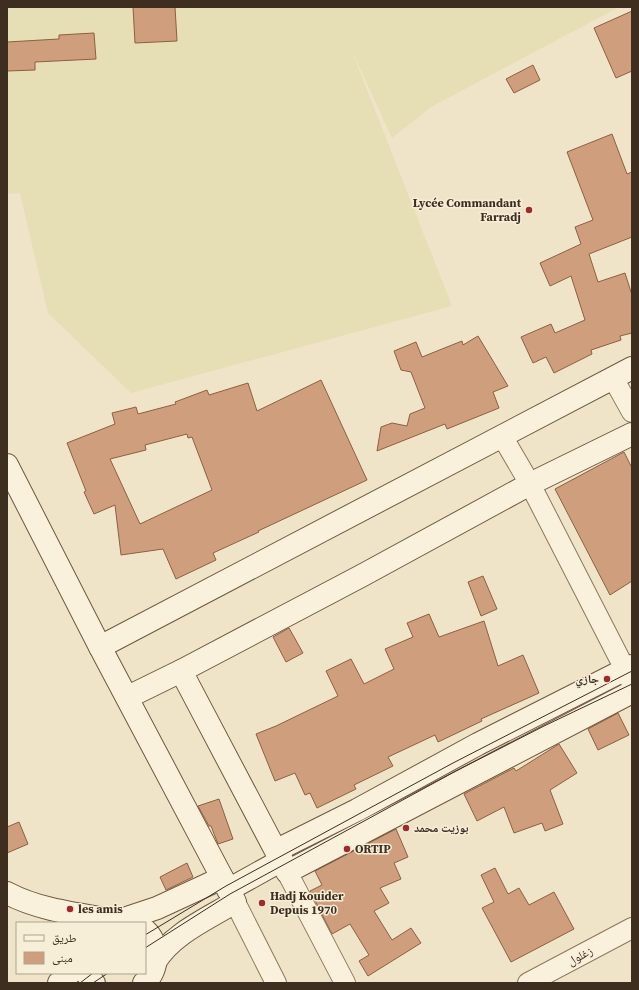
<svg xmlns="http://www.w3.org/2000/svg" width="639" height="990" viewBox="0 0 639 990" font-family="'Source Serif 4','Noto Naskh Arabic',serif">
<style>
.farmland{fill:#e6deb5}
.building{fill:#cf9f7d;stroke:#8d5f41;fill-rule:evenodd}
.lines{fill:none;stroke-linecap:round;stroke-linejoin:round}
.minor-casing{stroke:#8d765c;stroke-width:22}
.secondary-casing{stroke:#6f573f;stroke-width:24}
.minor{stroke:#faf1dc;stroke-width:20}
.secondary{stroke:#faf1dc;stroke-width:22}
.tram{stroke:#3d2e20;stroke-width:1}
.poi-dot{fill:#9e2a2b;stroke:#f7eed8;stroke-width:1.5}
.labels{text-anchor:middle;stroke-width:3;stroke-linejoin:round;paint-order:stroke}
.poi-label{font-size:12px;font-weight:bold;fill:#3d2e20;stroke:#f7eed8;text-anchor:start}
.street-label{font-size:12px;fill:#3d2e20;stroke:#f7eed8}
</style>
<rect width="100%" height="100%" fill="#f0e4c8"/>
<path class="farmland" d="M7 7H619L431 107 392 138 351 49 452 306 131 393 48 313 20 193 7 194Z"/>
<g class="building">
<path d="M133 7H175L177 41 135 43Z"/>
<path d="M632 11V71L616 78 594 28Z"/>
<path d="M94 33 96 59 35 62V70L7 71V42L59 39V35Z"/>
<path d="M533 65 540 80 514 93 506 79Z"/>
<path d="M612 134 627 174 632 172V237L589 254 598 282 625 273 632 295V333L620 336 621 340 591 350 592 354 554 373 546 357 533 363 521 337 551 324 555 333 585 320 571 276 550 286 540 263 581 244 575 227 593 220 567 152Z"/>
<path d="M478 336 508 386 493 392 499 408 447 429 445 424 377 451 381 427 392 423 407 426 410 414 425 408 411 372 401 370 394 351 416 342 422 357 462 341 463 345Z"/>
<path d="M321 380 367 480 258 531 259 532 213 553 216 560 176 579 163 549 121 555 115 505 94 514 84 492 86 491 67 443 115 424 112 413 136 407 138 414 176 404 175 402 207 390 209 395 248 383 257 411ZM187 434 188 438 192 437 212 490 140 524 110 459 146 450 145 445Z"/>
<path d="M624 452 632 468V581L610 595 555 489Z"/>
<path d="M483 576 497 609 481 616 468 582Z"/>
<path d="M429 614 439 637 484 621 498 666 523 655 539 693 481 719 482 721 438 742 435 735 388 757 393 766 354 785 356 789 317 808 310 793 305 795 295 773 275 781 256 734 276 726 338 696 326 671 351 659 364 684 394 669 385 649 413 637 407 623Z"/>
<path d="M289 628 303 653 286 662 273 637Z"/>
<path d="M618 713 629 735 598 750 588 729Z"/>
<path d="M559 744 577 773 550 790 563 824 545 831 542 823 514 833 504 807 477 821 464 794 514 768 516 771Z"/>
<path d="M219 799 233 839 218 844 211 826H209L198 806Z"/>
<path d="M19 822 28 844 7 853V827Z"/>
<path d="M396 829 408 857 394 863 401 879 380 888 389 903 374 911 392 940 411 928 421 943 368 976 359 961 369 955 350 924 332 934 310 891 322 885 315 871Z"/>
<path d="M187 863 193 877 166 890 160 877Z"/>
<path d="M495 868 508 894 519 888 529 905 554 892 574 929 511 962 482 908 494 902 481 875Z"/>
</g>
<g class="lines">
<defs>
<g id="minor">
<path d="M613 378 632 412"/>
<path d="M502 436 530 484 632 683"/>
<path d="M287 872 345 983"/>
<path d="M235 902 276 983"/>
<path d="M528 983 632 928"/>
</g>
<g id="secondary">
<path d="M7 465 100 647 235 902C207 919 172 934 155 962"/>
<path d="M100 647 632 368"/>
<path d="M181 671 287 872 632 692"/>
<path d="M128 697 181 671 363 575 530 484 632 434"/>
<path d="M277 850 357 810 478 744 632 666"/>
<path d="M228 890 282 860"/>
<path d="M7 893C39 910 77 914 112 920"/>
<path d="M124 919 157 908 222 878"/>
<path d="M86 973 94 983"/>
<path d="M59 983 70 973"/>
<path d="M144 983C159 970 160 944 145 930"/>
</g>
</defs>
<use href="#minor" class="minor-casing"/>
<use href="#secondary" class="secondary-casing"/>
<use href="#minor" class="minor"/>
<use href="#secondary" class="secondary"/>
<g class="tram">
<path d="M145 935 226 886 453 763 632 671"/>
<path d="M145 948 230 894 456 771 544 726 632 684"/>
<path d="M80 983 93 973"/>
<path d="M93 983 108 973"/>
</g>
</g>
<g class="poi-dot">
<circle cx="529" cy="210" r="4"/>
<circle cx="607" cy="679" r="4"/>
<circle cx="406" cy="828" r="4"/>
<circle cx="347" cy="849" r="4"/>
<circle cx="262" cy="903" r="4"/>
<circle cx="70" cy="909" r="4"/>
</g>
<g class="labels">
<g class="poi-label">
<text x="521" y="207" text-anchor="end">Lycée Commandant<tspan x="521" dy="14">Farradj</tspan></text>
<text x="599" y="683" text-anchor="end">جازي</text>
<text x="414" y="832">بوزيت محمد</text>
<text x="355" y="853">ORTIP</text>
<text x="270" y="900">Hadj Kouider<tspan x="270" dy="14">Depuis 1970</tspan></text>
<text x="78" y="913">les amis</text>
</g>
<g class="street-label">
<text transform="translate(580 956) rotate(-28)" y="4">زغلول</text>
</g>
</g>
<rect width="639" height="990" fill="none" stroke="#3d2e20" stroke-width="16"/>
<rect x="16" y="922" width="130" height="52" fill="#f7eed8" stroke="#ada18e"/>
<rect x="24" y="935" width="20" height="6" fill="#faf1dc" stroke="#ada18e"/>
<text x="52" y="942" font-size="12" fill="#3d2e20">طريق</text>
<rect x="24" y="952" width="20" height="12" fill="#cf9f7d" stroke="#ada18e"/>
<text x="52" y="962" font-size="12" fill="#3d2e20">مبنى</text>
</svg>
